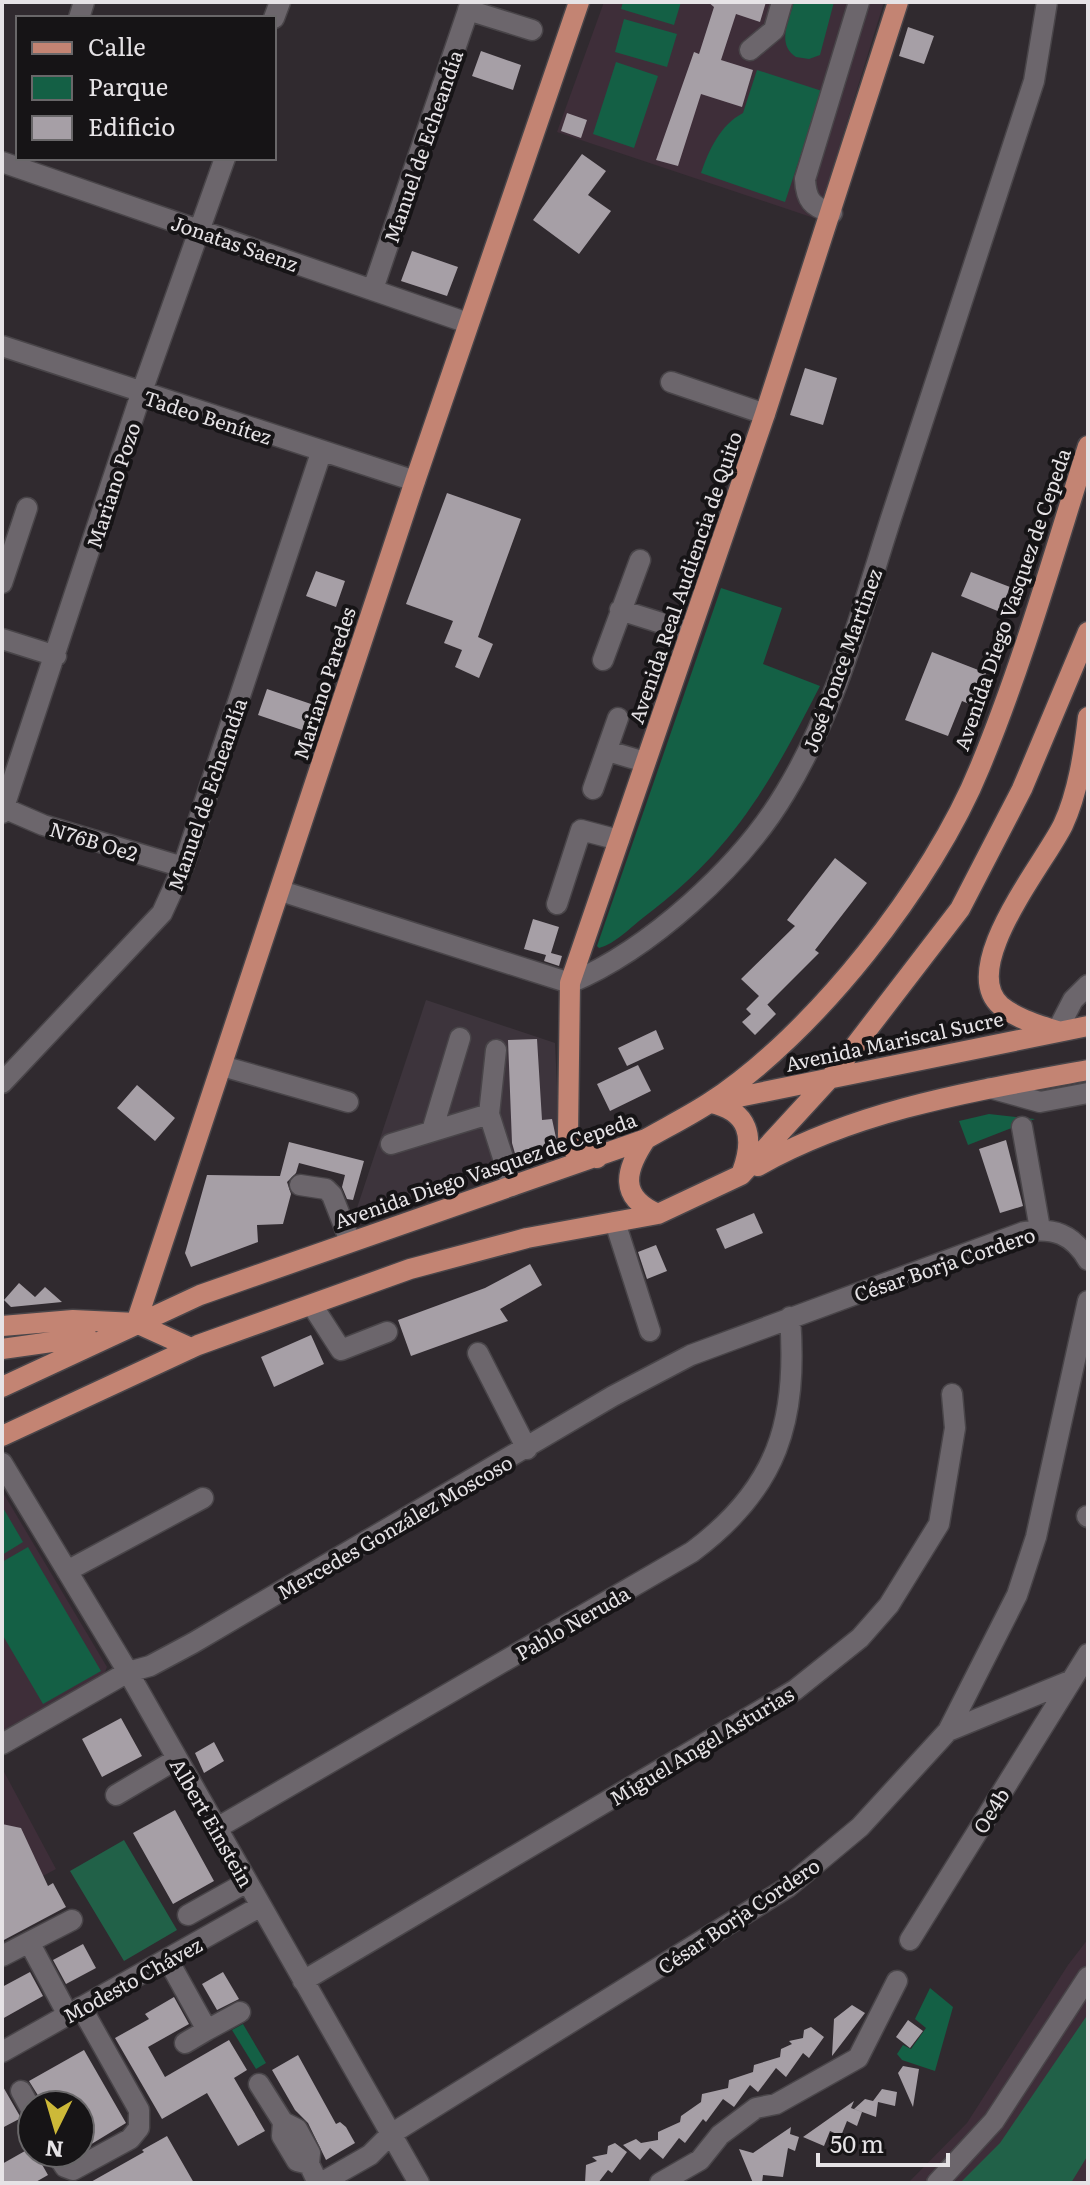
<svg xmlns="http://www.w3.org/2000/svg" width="1090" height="2185" font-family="Literata,serif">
	<rect width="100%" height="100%" fill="#302a2f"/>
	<path fill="#3d343c" d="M426,1000l129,43 5,108 -205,63z"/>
	<path fill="#3e2e39" d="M604,2h280l-67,217 -260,-87z
		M2,1491l105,176 -4,10 -101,56z
		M2,1768l54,101 -54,29z
		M1088,1939v244h-180l59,-60 101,-158z"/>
	<path fill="#146045" d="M623,2h58l-7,23 -53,-16z
		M794,2h40l-14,53 -11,4 -13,-2c-20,-13 -7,-36 -2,-55z
		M624,19l53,15 -10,33 -52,-15z
		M616,62l42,14 -24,72 -41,-14z
		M757,70l65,21 -37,111 -84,-29c8,-23 19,-48 42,-60z
		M721,588l61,20 -19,56 57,22c-50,97 -86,164 -176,231 -13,10 -29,27 -45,31l-2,-2z
		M989,1114l46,5 -67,26 -9,-24z
		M2,1506l21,36 -21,13z
		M28,1547l73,124 -58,33 -41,-70v-72z
		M930,1988l23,19 -18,64 -33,-11 -5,-6 6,-9 8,4 15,-21 -11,-9z
		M243,2024l23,39 -10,6 -24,-39z"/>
	<path fill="#216148" d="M124,1840l53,90 -53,31 -54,-90z
		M1088,2014v141l-17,28h-111l40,-40z"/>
	<path fill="#a69fa6" d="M708,2h58l-6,20 -24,-8 -15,46 32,10 -11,37 -41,-13 -23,72 -22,-6 38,-108 5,2 15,-47z
		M908,27l26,9 -10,28 -25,-8z
		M481,51l40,14 -8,25 -41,-14z
		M567,113l20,7 -6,18 -20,-7z
		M582,154l24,17 -18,24 23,16 -32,43 -46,-34z
		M412,251l46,16 -11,29 -46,-15z
		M805,368l32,10 -14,47 -33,-10z
		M447,493l74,26 -43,118 15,7 -14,34 -24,-11 7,-17 -18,-7 9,-22 -47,-17z
		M316,571l29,10 -9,26 -30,-11z
		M971,572l39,15 -10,25 -39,-16z
		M932,652l54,21 -12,33 -12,-5 -14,35 -43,-16z
		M267,689l44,15 -9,26 -44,-15z
		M835,858l32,25 -52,67 4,3 -52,52 -2,-3 11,12 -21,21 -13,-13 9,-8 -5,-5 13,-13 -18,-17 54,-53 -8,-6z
		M533,919l26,8 -8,26 11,3 -3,10 -15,-5 2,-6 -22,-6z
		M656,1030l8,19 -37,17 -9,-18z
		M537,1039l5,81 10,-1 6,28 -42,10 -4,-14 -4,-103z
		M638,1065l13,26 -41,20 -13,-27z
		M137,1085l38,33 -20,23 -38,-33z
		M1006,1140l17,66 -23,7 -21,-64z
		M289,1142l75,19 -11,39 -6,-1 -5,-12 3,-12 -46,-12 -3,10 -9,9 4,12 -8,30 -26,1 1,17 -67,25 -6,-14 22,-78 73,1z
		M754,1213l9,20 -38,16 -9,-20z
		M656,1245l11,26 -20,8 -9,-27z
		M530,1264l12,21 -42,24 8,12 -97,35 -13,-36 87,-32z
		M19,1283l16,14 10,-10 17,15 -51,5 -7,-7z
		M311,1335l13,29 -50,23 -13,-30z
		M121,1718l21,38 -40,21 -20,-38z
		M214,1742l10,19 -20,12 -9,-20z
		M175,1810l39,71 -41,23 -40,-71z
		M2,1824l19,4 27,58 5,-3 13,24 -64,34z
		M83,1944l13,24 -30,16 -13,-24z
		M30,1972l13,24 -41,23v-32z
		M223,1972l16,27 -22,11 -15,-26z
		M174,1997l15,27 -41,23 17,30 64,-37 18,30 -13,8 31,53 -27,15 -31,-53 -45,26 -47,-81 34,-19 -4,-5z
		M852,2005l13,8 -33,43 2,-37z
		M908,2020l15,11 -13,17 -14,-11z
		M811,2027l13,10 -15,21 -6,-5 -17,24 -10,-9 -18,24 -8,-7 -16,22 -11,-8 -17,23 -3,-3 -18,24 -6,-5 -16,21 -13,-11 -10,12 -17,-15 13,-6 5,4 17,-3v-8l22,-10 1,-6 20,-14 1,-8 26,-6 1,-8 24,-8 1,-7 26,-8 1,-8 11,-5 -3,-3 14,-3 1,-8z
		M84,2050l42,73 -46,28v-46h-36l-15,-24z
		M298,2055l38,69 4,-2 6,5 9,16 -29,17 -18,-37 -13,-13 -23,-40z
		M903,2066l16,3 -6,38 -15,-34z
		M2,2085l19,33 -19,10z
		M882,2089l15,3 -2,14 -17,-4 -2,15 -22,-8 11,-10 8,2z
		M854,2101l-3,7 11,4 -5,14 -10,-5 -6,15 -11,-5 -6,15 -21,-9z
		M791,2127l-1,7 9,3 -4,14 -7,-3 -5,29 -20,-2 -1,8h-9l-14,-34 14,4z
		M167,2136l27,47h-105l55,-31 -2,-2z
		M615,2143l12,9 -15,21 -4,-3 -10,13h-13l1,-18 11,-4 -5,-4 15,-3 1,-8z
		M32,2147l16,28 -14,8h-32v-19z"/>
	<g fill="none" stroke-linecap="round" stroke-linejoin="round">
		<defs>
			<path id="minor" d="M468,10l64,20
				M79,18l5,-16
				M274,18l6,-16
				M750,50l24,-20 8,-28
				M2,162l466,161
				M832,213c-20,-6 -26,-13 -27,-34l54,-177
				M373,289l98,-287
				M2,346l413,135
				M671,382l94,32
				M2,583l25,-75
				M620,610l70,22
				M2,639l54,17
				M603,660l37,-100
				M608,751l37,11
				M593,789l25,-71
				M6,809l37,16 140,42
				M2,813l139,-419 84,-236
				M281,891l289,92c79,-33 171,-116 215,-190 52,-85 77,-186 108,-281 47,-143 94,-287 141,-431l13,-79
				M557,904l24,-74 38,10
				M1057,1031l16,-31 15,-15
				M496,1050l-7,64 23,72
				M222,1066l126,36
				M2,1083l160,-170 21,-46 138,-414
				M990,1088l50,14 48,-9
				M1022,1127l18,102
				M432,1131l28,-93
				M391,1144l98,-30
				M300,1185l26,4 6,6 18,46
				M615,1222l35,109
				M312,1305l29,45 46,-18
				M478,1353l49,96
				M2,1463l126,209 291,511
				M1087,1516l1,1
				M67,1571l136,-73
				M948,1731l122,-50
				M2,1744l126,-72 22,-6 43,-23 420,-247 78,-41 333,-123c29,-5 49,2 64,28
				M116,1795l61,-36
				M217,1828l475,-276c86,-64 106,-131 98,-235
				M188,1915l59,-33
				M910,1940l178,-286
				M29,1942l39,73
				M2,1956l70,-36
				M168,1960l39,70 33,-18
				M303,1981l492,-291 65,-52 29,-33 50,-81 16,-96 -3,-34
				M185,2043l22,-13
				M2,2052l259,-146
				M259,2084l24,38 14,7 13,24 -1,11 9,19
				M21,2091l11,20
				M283,2122l-1,14 15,25 12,3
				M56,2153l9,14 8,3 57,-31 9,-11v-18l-58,-103
				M321,2183l49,-28 21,-21 397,-247 72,-60 88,-96 69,-136 19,-58 52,-236
				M660,2183l40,-23 20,-25 36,-27 20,-4 82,-46 39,-77
				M937,2183l57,-62 94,-144"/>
			<path id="major" d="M1057,1031c-18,-6 -40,-12 -56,-25 -44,-38 43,-142 62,-181 15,-32 21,-73 25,-108
				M714,1102l374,-76
				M711,1103c38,8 44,34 31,69
				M646,1139c-21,31 -28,58 12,75
				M597,1158l-23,-8 -6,-15 2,-152 195,-569 133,-412
				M758,1166c101,-57 217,-75 330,-96
				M136,1323l279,-842 164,-479
				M2,1326l71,-6 63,3 55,25
				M2,1349l85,-12
				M2,1387l198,-92 446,-156c21,-12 43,-23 63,-36 105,-68 224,-220 271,-336 43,-104 74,-214 108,-321
				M2,1436l196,-91 212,-76 117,-31 131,-24 83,-39 90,-98 129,-168 62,-120 66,-157"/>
		</defs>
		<use href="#minor" stroke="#494549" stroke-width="23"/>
		<use href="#major" stroke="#494549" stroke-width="23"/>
		<use href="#minor" stroke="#6c666c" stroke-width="20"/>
		<use href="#major" stroke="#c38473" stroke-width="20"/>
	</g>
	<g text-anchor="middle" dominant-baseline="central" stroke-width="8" stroke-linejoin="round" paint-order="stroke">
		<g font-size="20" fill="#e6e3e6" stroke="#161416">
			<text transform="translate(422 146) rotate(-71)">Manuel de Echeandía</text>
			<text transform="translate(235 242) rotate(19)">Jonatas Saenz</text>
			<text transform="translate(208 416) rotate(18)">Tadeo Benítez</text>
			<text transform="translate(112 485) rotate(-72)">Mariano Pozo</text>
			<text transform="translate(684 577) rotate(-71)">Avenida Real Audiencia de Quito</text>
			<text transform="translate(1011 599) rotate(-71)">Avenida Diego Vasquez de Cepeda</text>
			<text transform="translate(841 660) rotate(-70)">José Ponce Martinez</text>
			<text transform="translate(323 683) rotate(-72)">Mariano Paredes</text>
			<text transform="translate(206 794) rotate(-71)">Manuel de Echeandía</text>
			<text transform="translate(94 840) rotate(17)">N76B Oe2</text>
			<text transform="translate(894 1040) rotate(-12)">Avenida Mariscal Sucre</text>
			<text transform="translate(485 1169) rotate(-19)">Avenida Diego Vasquez de Cepeda</text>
			<text transform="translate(944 1263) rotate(-19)">César Borja Cordero</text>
			<text transform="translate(394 1526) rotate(-30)">Mercedes González Moscoso</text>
			<text transform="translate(572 1622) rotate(-30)">Pablo Neruda</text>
			<text transform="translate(701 1745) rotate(-31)">Miguel Angel Asturias</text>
			<text transform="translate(990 1810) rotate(-58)">Oe4b</text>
			<text transform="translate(213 1822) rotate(60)">Albert Einstein</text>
			<text transform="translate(738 1915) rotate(-34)">César Borja Cordero</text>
			<text transform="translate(132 1979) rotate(-29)">Modesto Chávez</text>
		</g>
	</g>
	<rect width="1090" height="2185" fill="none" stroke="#e6e3e6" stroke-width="8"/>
	<rect x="16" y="16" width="260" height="144" fill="#161416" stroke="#696769" stroke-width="2"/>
	<rect x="32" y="42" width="40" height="12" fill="#c38473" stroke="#696769" stroke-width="2"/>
	<text x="88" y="56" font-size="24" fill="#e6e3e6">Calle</text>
	<rect x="32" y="76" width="40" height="24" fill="#146045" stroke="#696769" stroke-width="2"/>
	<text x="88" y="96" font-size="24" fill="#e6e3e6">Parque</text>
	<rect x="32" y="116" width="40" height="24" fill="#a69fa6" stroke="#696769" stroke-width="2"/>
	<text x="88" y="136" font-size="24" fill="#e6e3e6">Edificio</text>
	<g transform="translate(56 2129) rotate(185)"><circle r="38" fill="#161416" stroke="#696769" stroke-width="2"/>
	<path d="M0-6L14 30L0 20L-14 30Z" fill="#cdb938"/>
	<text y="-12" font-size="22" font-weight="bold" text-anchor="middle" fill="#e6e3e6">N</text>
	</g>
	<path d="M818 2153v12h130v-12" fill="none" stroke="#e6e3e6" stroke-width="4"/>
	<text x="830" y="2153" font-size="24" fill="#e6e3e6" stroke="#161416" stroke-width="6" paint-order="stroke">50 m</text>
</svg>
